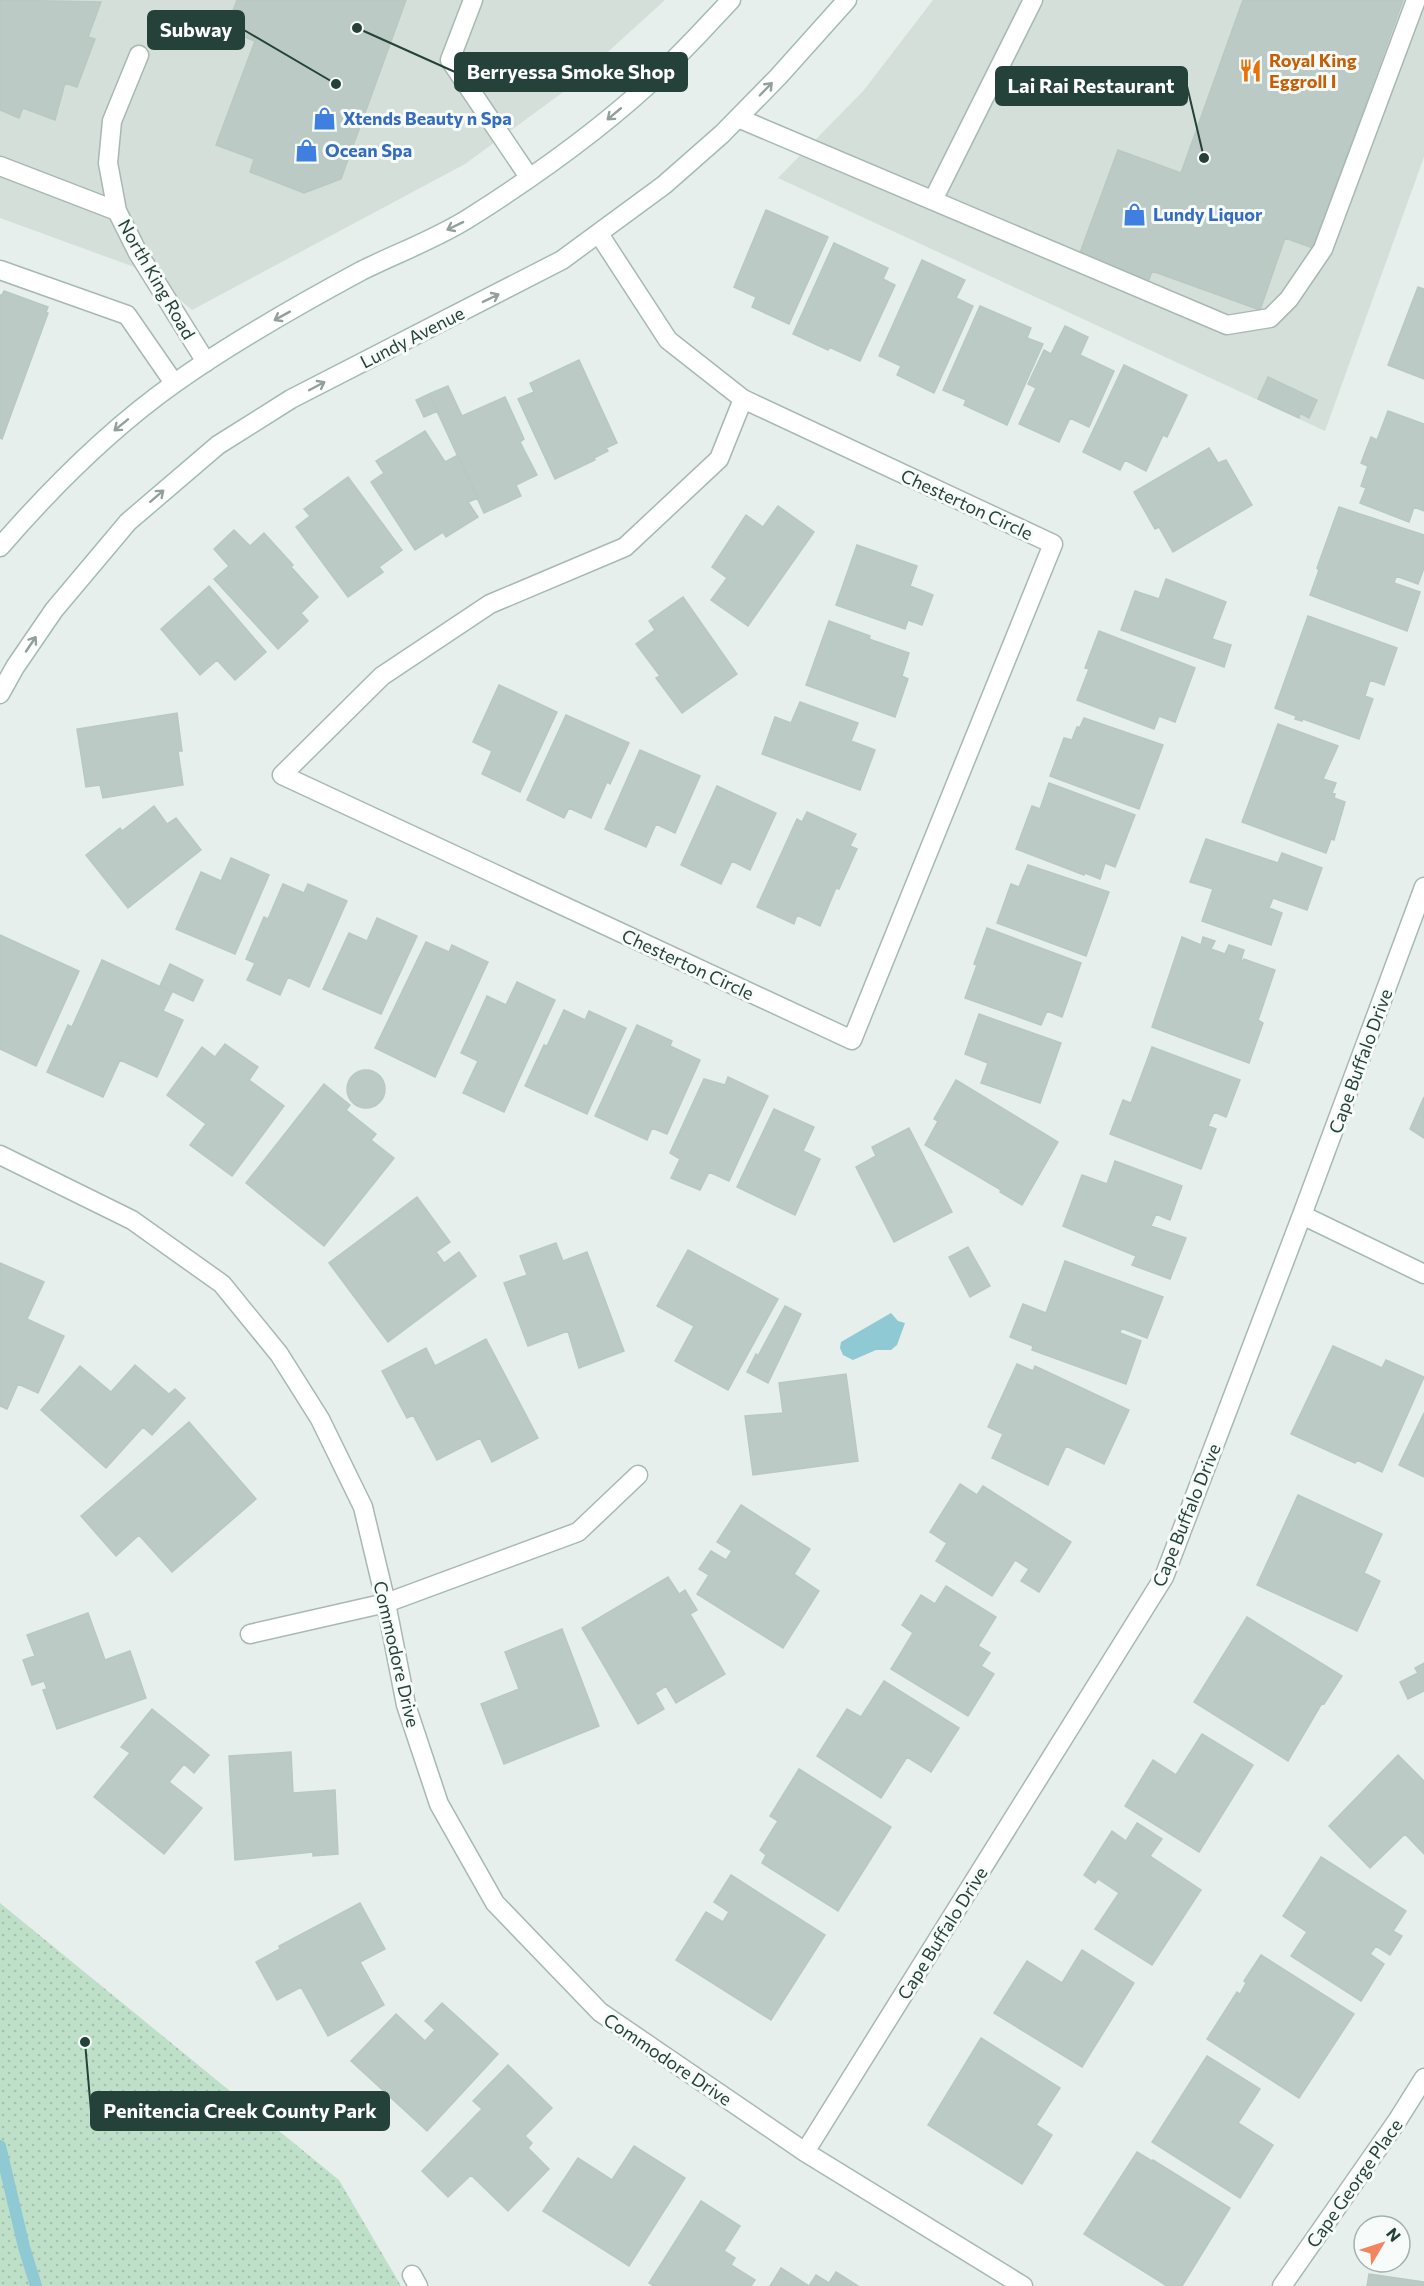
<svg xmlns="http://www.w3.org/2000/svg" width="1424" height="2286" font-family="Commissioner,sans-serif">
	<defs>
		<pattern id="park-dots" width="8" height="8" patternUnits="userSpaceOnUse" patternTransform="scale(1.5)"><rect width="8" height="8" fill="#bfe0c8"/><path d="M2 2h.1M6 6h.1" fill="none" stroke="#a4c1ad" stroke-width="1.8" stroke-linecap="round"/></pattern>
	</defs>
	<rect width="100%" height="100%" fill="#e6efeb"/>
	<path fill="#d4dfda" d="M0,0h665l-99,90 -101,74 -273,146 -44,-38 -148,-54z
		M933,0h491v157l-99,274 -547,-253 86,-88z"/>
	<path fill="url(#park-dots)" d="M0,1903l339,277 62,106h-401z"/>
	<path fill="#8ec9d4" d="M891,1313l7,8 7,2 -8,22 -6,5h-15l-23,10 -10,-5 -3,-7 1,-6z"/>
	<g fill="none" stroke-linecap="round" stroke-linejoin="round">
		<path stroke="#8ec9d4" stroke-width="12" d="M0,2146l24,101 12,39"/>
	</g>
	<path fill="#bbcac4" stroke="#b8c9c2" stroke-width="1.5" d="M0,0l101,2 -13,35 7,2 -18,48 -12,-4 -10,37 -32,-12 -4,10 -19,-8z
		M237,0h169l-65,179 -37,14 -54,-21 4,-13 -38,-14 39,-104 -29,-11z
		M1243,0h160l-90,248 -28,-10 -25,72 -108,-39 -6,17 -69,-27 41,-111 63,23z
		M766,210l62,27 -39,87 -37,-17 4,-10 -22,-10z
		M834,243l54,25 -5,11 12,6 -35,76 -31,-14 -1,3 -35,-16z
		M922,260l43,20 -9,18 17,8 -39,87 -37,-18 4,-9 -22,-10z
		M1418,287l6,2v90l-36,-14z
		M4,291l44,16 -2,5 2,1 -46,126 -2,-1v-143h2z
		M980,306l51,22 -4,10 16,6 -36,81 -43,-20 2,-5 -23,-10z
		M1065,326l23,11 -8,18 34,16 -25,56 -19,-9 -11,24 -40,-18 17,-36 -8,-4 16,-34 7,4z
		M579,360l38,83 -11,5 2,3 -14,7 1,2 -40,19 -37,-80 16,-7 -4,-9z
		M1124,365l63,30 -20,42 -4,-2 -17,36 -21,-11 -5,10 -37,-18z
		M1268,377l49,23 -8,18 -9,-5 -1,5 -41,-19z
		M448,386l14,30 43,-19 19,42 -4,3 17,33 -21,10 5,11 -37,17 -55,-119z
		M429,394l9,17 -14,6 -8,-17z
		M1388,411l36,13v87l-10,-4 -5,15 -49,-19 6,-15 -5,-2 7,-20 -7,-3 10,-26 6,3z
		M425,431l20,31 13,-7 20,43 -10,4 10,15 -32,20 -3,-5 -28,18 -44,-68 13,-9 -8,-12z
		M1209,448l9,15 8,-3 26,45 -79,47 -14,-25 -4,2 -21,-37z
		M348,477l54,73 -23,17 4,5 -35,25 -52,-70 14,-11 -6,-7z
		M778,506l36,26 -66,94 -37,-26 16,-22 -15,-11 34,-52 17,12z
		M1339,507l85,28v33l-6,16 -22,-8 -2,7 26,9 -13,39 -97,-36 9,-25 -2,-2z
		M234,530l16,16 14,-13 29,32 -2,2 27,30 -17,16 7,8 -30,28 -64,-70 15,-13 -15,-17z
		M857,545l60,21 -7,20 23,9 -11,30 -14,-5 -3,9 -69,-24z
		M1166,579l60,23 -14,37 19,6 -7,22 -103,-37 14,-39 24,8z
		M209,586l57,66 -31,28 -18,-20 -17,15 -39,-46z
		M683,597l54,77 -55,39 -26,-35 4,-2 -24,-32 19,-14 -6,-9z
		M1308,616l89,32 -13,37 -14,-5 -5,16 8,3 -14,40 -56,-20 -1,2 -7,-2 1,-3 -21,-8z
		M829,621l41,15 -1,3 40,14 -7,23 6,3 -13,38 -89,-32z
		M1099,631l96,37 -20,54 -16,-6 -5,13 -77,-29 12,-31 -4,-1z
		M499,685l58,27 -37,80 -38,-18 10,-23 -19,-9z
		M800,702l58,21 -7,18 24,9 -15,40 -98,-36 13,-37 16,6z
		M177,713l5,38h-4l5,34 -80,13 -3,-13 -14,2 -9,-58z
		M566,715l63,28 -19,41 -3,-2 -16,36 -22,-10 -5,10 -37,-18z
		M1084,718l79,27 -24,64 -89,-33 14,-38 8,2 5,-13h3z
		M1278,724l60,22 -15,33 13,4 -4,10 3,1 -1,4 11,4 -11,38 -3,-1 -5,14 -84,-31z
		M640,750l60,26 -25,57 -19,-9 -10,23 -41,-18z
		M1049,783l86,32 -20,52 -10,-4 -5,16 -15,-6 -1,2 -68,-26 16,-43 8,3z
		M717,786l59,27 -26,57 -18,-9 -11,23 -40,-19z
		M154,806l13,18 9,-6 25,32 -73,58 -42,-53 34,-27 2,3z
		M807,812l49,22 -6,12 7,3 -18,40 -3,-1 -16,38 -23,-11 -3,9 -37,-17 40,-88 5,3z
		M1206,839l72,24 4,-10 40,15 -15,42 -34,-12 -4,10 13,5 -11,32 -69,-24 11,-32 -23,-7z
		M231,858l38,17 -34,79 -59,-25 25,-57 20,9z
		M1028,865l81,27 -23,64 -89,-33 14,-39 8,3z
		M283,884l21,9 4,-9 39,17 -38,86 -21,-10 -8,18 -33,-15 8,-17 -9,-4 18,-42 4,2z
		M377,918l40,18 -36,78 -58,-25 26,-56 18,8z
		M987,928l94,35 -19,54 -15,-6 -6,14 -76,-27 12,-33 -3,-1z
		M0,935l79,36 -43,95 -36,-17z
		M1182,937l19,8 2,-8 12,4 -4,8 14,5 4,-9 15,5 -3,10 3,1v-2l31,11 -17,50 5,3 -14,40 -97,-36z
		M426,942l23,10 3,-7 36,17 -53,115 -60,-29z
		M102,960l70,32 -9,19 20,9 -26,57 -37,-17 -17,37 -56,-25 21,-47 4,2z
		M170,964l33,16 -10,21 -33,-15z
		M517,982l38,18 -51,112 -41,-19 15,-32 -17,-8 26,-57 19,9z
		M564,1010l21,10 4,-9 37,17 -39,86 -62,-28 19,-41 3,1z
		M979,1014l82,29 -21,60 -59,-20 7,-20 -23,-9z
		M637,1025l35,16 -2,5 30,14 -33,74 -15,-6 -5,12 -52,-24z
		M225,1044l33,23 -9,13 35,26 -52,70 -42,-31 16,-21 -39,-29 35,-48 13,10z
		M1152,1047l88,33 -14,37 -12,-5 -6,14 8,3 -15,40 -91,-35 13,-34 8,3z
		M347 1089a19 19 0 1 1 38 0a19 19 0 1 1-38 0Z
		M728,1077l40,19 -39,85 -20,-9 -9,18 -29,-12 9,-19 -10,-6 34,-74 21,6z
		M956,1080l102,62 -36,63 -22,-13 1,-2 -76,-45 13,-24 -4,-2z
		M324,1084l26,21 -4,5 30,24 -5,6 23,18 -70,88 -78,-63z
		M1424,1097v41l-14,-9z
		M774,1109l40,18 -11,24 17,8 -25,56 -58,-28z
		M909,1128l43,84 -58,30 -38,-75 20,-11 -4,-9z
		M1115,1161l67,25 -12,34 -14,-6 -5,12 35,12 -16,41 -38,-14 4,-9 -73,-30 19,-51 25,9z
		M417,1197l33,45 -14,10 8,11 15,-11 17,24 -88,66 -59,-79z
		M556,1243l7,18 24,-9 37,99 -45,17 -11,-37 -40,15 -24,-63 23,-8 -7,-19z
		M968,1247l22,39 -20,11 -21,-40z
		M688,1250l90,49 -50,91 -53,-29 19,-35 -37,-20z
		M1065,1261l98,36 -16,41 -26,-10 -1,5 21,8 -15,43 -94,-34 1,-4 -23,-9 13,-33 23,9z
		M0,1263l44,19 -17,37 37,17 -26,57 -20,-9 -11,25 -7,-3z
		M785,1306l16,8 -33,69 -21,-11 9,-18 2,2z
		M486,1339l52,99 -46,24 -12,-24 -43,22 -24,-45 -6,3 -25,-47 44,-23 9,18z
		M1333,1346l49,22 4,-8 38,17 -42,95 -25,-12 -2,3 -64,-29z
		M1017,1364l16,7 2,-5 94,44 -25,54 -38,-18 -18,39 -56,-27 11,-24 -15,-7z
		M135,1365l34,29 6,-5 10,9 -33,37 -9,-8 -37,41 -65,-58 39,-44 31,26z
		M846,1374l12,87 -105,14 -8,-59 38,-3 -4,-30z
		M1424,1413v64l-25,-12z
		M189,1422l67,77 -84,73 -33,-37 -23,21 -35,-40z
		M960,1484l17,11 6,-9 88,56 -32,50 -18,-11 8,-12 -14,-9 -23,36 -56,-35 11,-18 -17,-11z
		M1298,1495l84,39 -18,39 16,8 -23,50 -100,-46z
		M741,1505l69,44 -16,25 25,17 -36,57 -86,-54 12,-19 -10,-6 12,-18 15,9 6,-9 -15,-9z
		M668,1577l11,17 6,-4 12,20 -7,4 35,60 -49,29 -10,-17 -11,7 9,16 -26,15 -56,-96z
		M946,1586l50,31 -18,29 12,7 -9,13 13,8 -26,42 -77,-47 22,-36 -11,-8 19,-30 14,9z
		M88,1613l17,47 25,-9 16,47 -89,31 -14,-39 4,-1 -3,-8 -12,4 -9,-25 12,-4 -8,-21z
		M1247,1617l95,59 -18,28 -2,-1 -34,58 -94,-59z
		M562,1629l37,97 -95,38 -23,-60 38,-15 -14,-37z
		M1424,1663v28l-16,8 -8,-17 18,-9 -3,-5z
		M884,1681l75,47 -28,44 -24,-15 -26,41 -64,-42 30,-47 14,8z
		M152,1709l57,46 -15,18 -10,-9 -15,18 33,26 -38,46 -70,-57 36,-44 -9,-6z
		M1202,1734l51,31 -54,87 -74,-46 28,-46 23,15z
		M291,1752l2,41 42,-3 3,64 -25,2v-4l-78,8 -6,-104z
		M1398,1755l26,26v73l-19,-20 -35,34 -41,-42z
		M799,1769l92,58 -53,84 -76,-48 4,-8 -6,-5 18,-29 -8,-5z
		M1137,1823l25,16 -12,17 51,34 -49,75 -57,-36 24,-36 -21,-14 -3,4 -11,-8 28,-44 14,10z
		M1321,1857l85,54 -13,20 9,5 -12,19 -14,-9 -6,8 14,10 -23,37 -70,-45 16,-24 -24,-16z
		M731,1875l94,60 -54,85 -95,-60 30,-48 17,10 6,-10 -15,-10z
		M360,1903l25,46 -25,13 24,43 -56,31 -27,-49 -24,13 -21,-38 24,-13 -1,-3z
		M1082,1950l52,33 -52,84 -88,-54 33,-52 35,22z
		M1261,1955l93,59 -55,84 -92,-59 30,-47 3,2 6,-11 -2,-2z
		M442,2003l56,51 -71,77 -76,-70 45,-47 29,27 10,-11 -10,-9z
		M981,2038l79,50 -24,37 16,10 -30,49 -94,-59z
		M1207,2056l53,33 -22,34 35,22 -33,53 -88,-56z
		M508,2065l44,43 -27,28 7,7 -4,5 21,21 -41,42 -37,-36 -23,22 -26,-26 60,-62 -9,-8z
		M634,2146l51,32 -56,88 -86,-55 35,-53 34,22z
		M1137,2152l15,9 1,-1 77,48 -48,78h-15l-83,-52z
		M701,2201l39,25 -16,25 11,7 -4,7 24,15 -4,6h-97l-5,-3z
		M781,2268l28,18h-39z
		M836,2272l22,14h-49l7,-11 13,8z
		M1369,2274l55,8v4h-57z"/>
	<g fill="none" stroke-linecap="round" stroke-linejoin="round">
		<defs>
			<path id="service" d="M473,0l-23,60 79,117
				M139,55l-27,66 -4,42 9,48 21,42 68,109
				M738,118l489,207 43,-7 19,-19 34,-50 93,-249
				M0,166l117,45
				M933,200l100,-200
				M0,270l127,45 47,68
				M412,2275l6,11"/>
			<path id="minor" d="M599,234l69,106 75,59 310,145 -201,496 -570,-265 100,-99 108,-72 135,-57 94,-88 24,-60
				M0,1155l132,65 90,64 57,70 41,65 43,88 23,96 20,102 33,99 56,99 105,109 205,140 218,134
				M1302,1215l122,59
				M250,1634l136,-31 192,-71 60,-57
				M805,2152l359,-575 138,-362 122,-328
				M1282,2286l115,-165 27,-43"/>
			<path id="secondary" d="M0,547c52,-60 110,-118 175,-164 59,-42 123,-78 186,-112 36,-18 75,-32 108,-53 68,-43 137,-92 195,-148 23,-23 45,-46 67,-70
				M0,694l15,-27 39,-57 74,-88 90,-77 73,-46 271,-139 102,-75 58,-51 56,-57 69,-77"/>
		</defs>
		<use href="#service" stroke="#a8b8b2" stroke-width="21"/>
		<use href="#minor" stroke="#a8b8b2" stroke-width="21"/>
		<use href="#secondary" stroke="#a4bbb3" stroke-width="21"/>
		<use href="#service" stroke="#fff" stroke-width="18"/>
		<use href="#minor" stroke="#fff" stroke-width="18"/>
		<use href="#secondary" stroke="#fff" stroke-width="18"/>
	</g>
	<defs><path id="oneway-shaft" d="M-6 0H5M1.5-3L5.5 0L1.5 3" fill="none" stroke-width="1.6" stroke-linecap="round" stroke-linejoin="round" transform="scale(1.5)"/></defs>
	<g stroke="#92a09c">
		<use href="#oneway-shaft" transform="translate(766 89) rotate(-46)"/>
		<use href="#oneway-shaft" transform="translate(614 114) rotate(140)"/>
		<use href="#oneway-shaft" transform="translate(455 226) rotate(154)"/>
		<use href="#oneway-shaft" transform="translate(491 298) rotate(-26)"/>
		<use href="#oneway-shaft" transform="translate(282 316) rotate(151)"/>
		<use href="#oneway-shaft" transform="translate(317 386) rotate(-28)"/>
		<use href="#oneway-shaft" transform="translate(121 425) rotate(141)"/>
		<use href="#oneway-shaft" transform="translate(157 496) rotate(-41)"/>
		<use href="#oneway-shaft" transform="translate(31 644) rotate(-56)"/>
	</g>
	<defs>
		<symbol id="restaurant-bare" viewBox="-9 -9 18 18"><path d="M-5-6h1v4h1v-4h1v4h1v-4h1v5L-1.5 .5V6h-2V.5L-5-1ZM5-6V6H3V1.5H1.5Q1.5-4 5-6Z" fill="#e8710a" stroke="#f7fbf9" stroke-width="2.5" paint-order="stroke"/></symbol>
		<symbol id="shop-bare" viewBox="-9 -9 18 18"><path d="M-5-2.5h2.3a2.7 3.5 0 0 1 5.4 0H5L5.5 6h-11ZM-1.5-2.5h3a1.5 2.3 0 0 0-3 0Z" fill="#3f7fe0" stroke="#f7fbf9" stroke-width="2.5" paint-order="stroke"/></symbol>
	</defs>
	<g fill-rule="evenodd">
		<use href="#restaurant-bare" x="1234" y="54" width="33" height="33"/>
		<use href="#shop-bare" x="308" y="102" width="33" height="33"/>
		<use href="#shop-bare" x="290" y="134" width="33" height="33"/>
		<use href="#shop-bare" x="1118" y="198" width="33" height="33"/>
	</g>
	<g text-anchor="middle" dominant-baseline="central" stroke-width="6" stroke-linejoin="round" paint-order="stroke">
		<g font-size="18" font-weight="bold" fill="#c56008" stroke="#f7fbf9" text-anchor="start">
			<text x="1269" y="60">Royal King<tspan x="1269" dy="21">Eggroll I</tspan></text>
		</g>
		<g font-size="18" font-weight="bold" fill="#366cbe" stroke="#f7fbf9" text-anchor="start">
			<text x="343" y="118">Xtends Beauty n Spa</text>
			<text x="325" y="150">Ocean Spa</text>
			<text x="1153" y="214">Lundy Liquor</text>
		</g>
		<g font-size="18" fill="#24423a" stroke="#f7fbf9">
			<text transform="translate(157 279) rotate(60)">North King Road</text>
			<text transform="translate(412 337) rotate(-27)">Lundy Avenue</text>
			<text transform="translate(967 504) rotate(25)">Chesterton Circle</text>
			<text transform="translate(688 964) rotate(25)">Chesterton Circle</text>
			<text transform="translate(1360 1061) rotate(-70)">Cape Buffalo Drive</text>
			<text transform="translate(1186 1515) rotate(-68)">Cape Buffalo Drive</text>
			<text transform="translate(397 1654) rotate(77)">Commodore Drive</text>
			<text transform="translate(942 1933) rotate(-58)">Cape Buffalo Drive</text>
			<text transform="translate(668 2059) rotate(34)">Commodore Drive</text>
			<text transform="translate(1354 2183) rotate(-55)">Cape George Place</text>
		</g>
	</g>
	<path fill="none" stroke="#24423a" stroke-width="2" d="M336 84L244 30M357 28L455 72M1204 158L1187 86M85 2042L91 2111"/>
	<g fill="#24423a" stroke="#f7fbf9" stroke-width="2">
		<circle cx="336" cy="84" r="6"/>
		<circle cx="357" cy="28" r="6"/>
		<circle cx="1204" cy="158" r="6"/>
		<circle cx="85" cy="2042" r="6"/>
	</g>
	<g fill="#24423a" stroke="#24423a" stroke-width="2">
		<rect x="148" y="11" width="96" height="38" rx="6"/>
		<rect x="455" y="53" width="232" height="38" rx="6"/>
		<rect x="996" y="67" width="191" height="38" rx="6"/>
		<rect x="91" y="2092" width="298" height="38" rx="6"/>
	</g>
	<g font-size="20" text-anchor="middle" font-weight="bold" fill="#fff">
		<text x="196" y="37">Subway</text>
		<text x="571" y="79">Berryessa Smoke Shop</text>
		<text x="1091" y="93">Lai Rai Restaurant</text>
		<text x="240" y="2118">Penitencia Creek County Park</text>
	</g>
	<g transform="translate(1382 2244) rotate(51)"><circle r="28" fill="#f7fbf9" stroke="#a3b1ad" stroke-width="1.5"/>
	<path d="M0-4.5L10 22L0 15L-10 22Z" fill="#f4845f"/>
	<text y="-9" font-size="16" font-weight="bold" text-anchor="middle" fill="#24423a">N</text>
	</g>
</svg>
